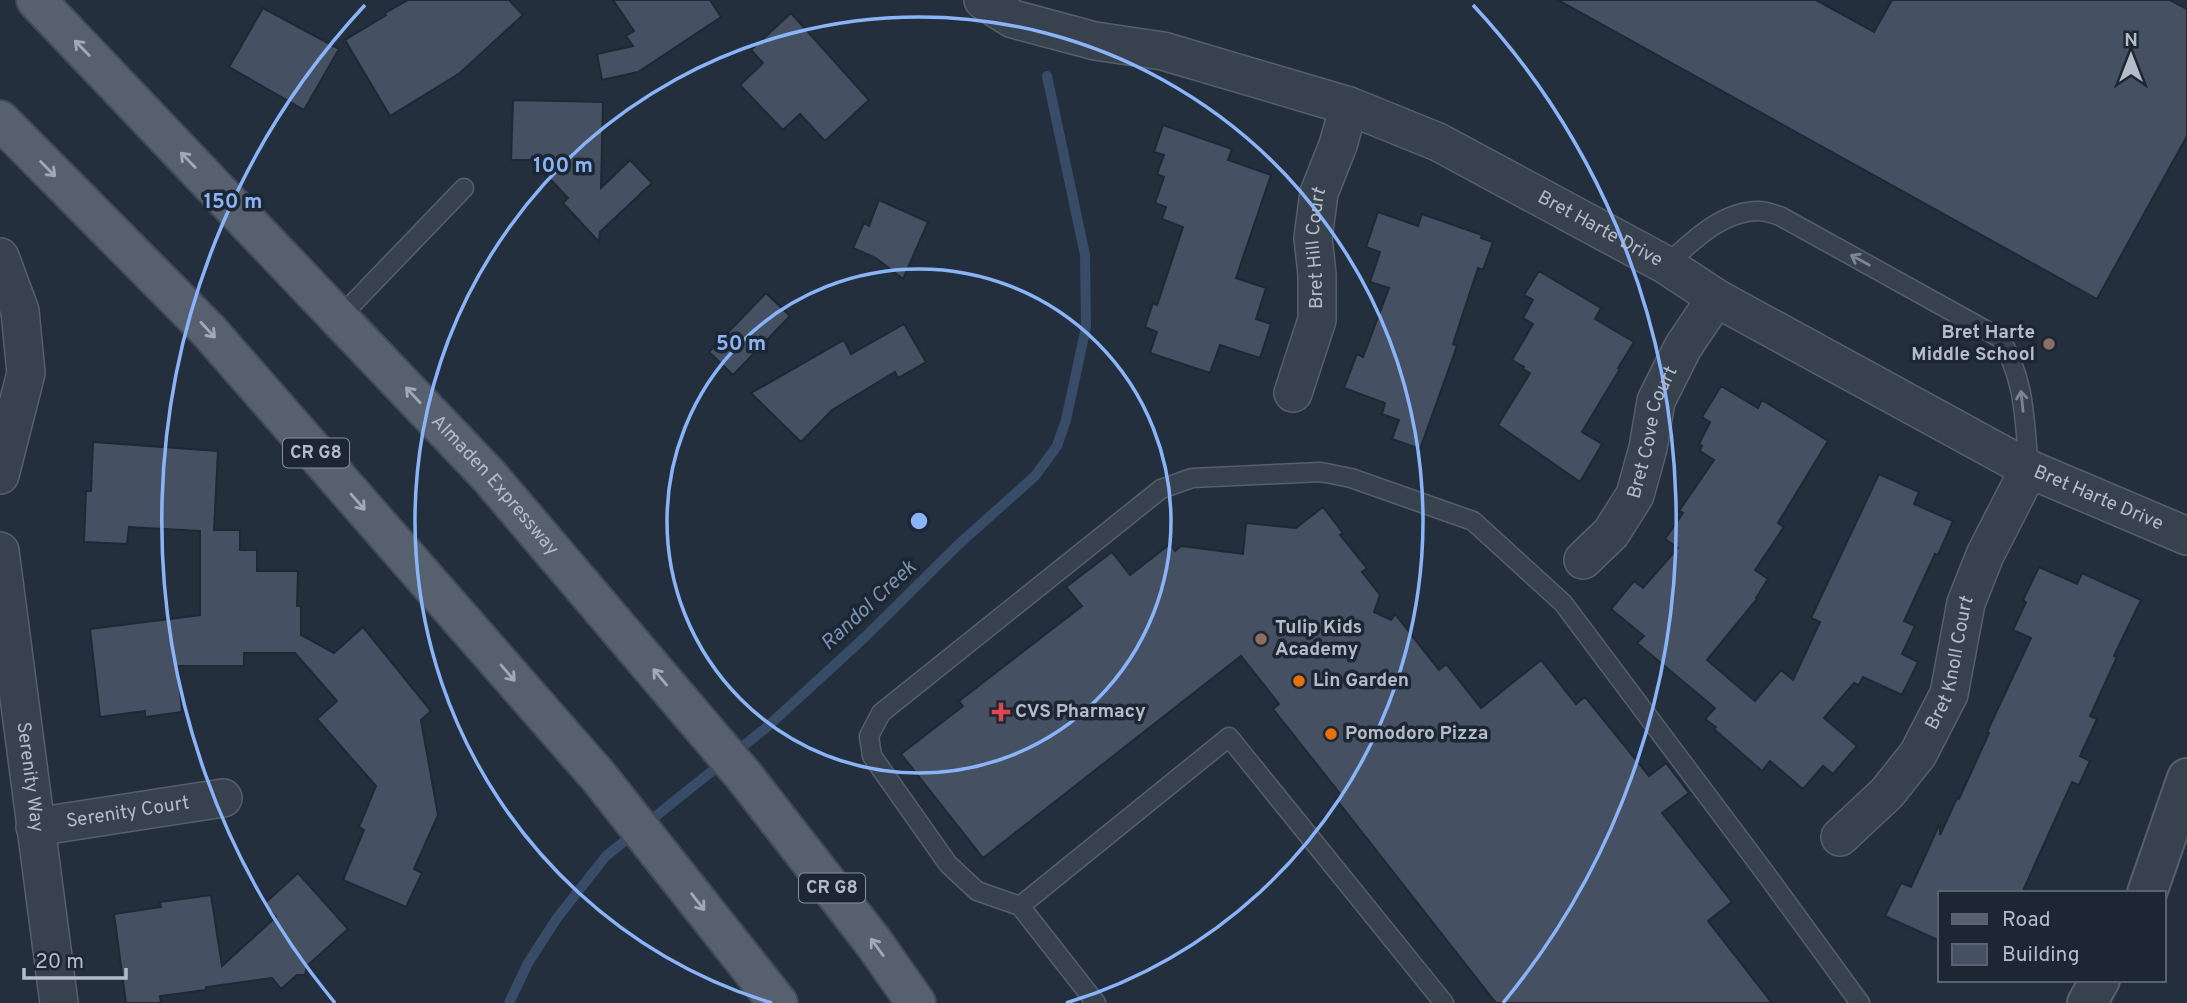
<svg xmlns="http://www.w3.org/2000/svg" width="2187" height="1003" font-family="Overpass,sans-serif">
	<rect width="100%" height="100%" fill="#242f3e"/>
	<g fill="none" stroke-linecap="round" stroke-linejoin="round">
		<path stroke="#394c67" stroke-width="10" d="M509,1003l19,-40 29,-45 49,-62 161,-129 98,-90 94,-93 76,-68 22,-30 9,-26 20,-93 -1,-72 -38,-179"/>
	</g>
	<path fill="#455162" stroke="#1f2835" stroke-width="2" d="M408,0h101l14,15 -63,58 -70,43 -45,-76 41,-25 -1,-2z
		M613,0h97l11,17 -83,55 -36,8 -5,-26 36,-8 -7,-10 8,-5z
		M1558,0h258l58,32 18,-32h278l17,9v127l-90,163z
		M263,8l76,41 -35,61 -75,-43z
		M791,13l78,87 -44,41 -25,-27 -17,16 -43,-45 23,-22 -12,-13z
		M513,100l90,2 -2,86 29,-28 22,23 -52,49 -1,10 -36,-39 5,-5 -36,-38h-21z
		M1163,125l69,24 -4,11 43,15 -35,103 30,10 -10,31 15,5 -11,34 -40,-13 -10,28 -60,-20 7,-21 -12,-5 8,-24 4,2 26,-78 -21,-8 4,-12 -11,-4 9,-26 -7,-3 7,-19 -10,-3z
		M879,200l49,22 -25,57 -27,-21 -23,-10 11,-25 5,3z
		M1378,212l40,14 4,-12 60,21 -1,3 12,4 -10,28 -5,-2 -25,76 4,2 -37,103 -28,-10 7,-19 -17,-6 3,-11 -41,-15 13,-34 6,3 26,-69 -19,-6 10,-30 -14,-5z
		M1539,271l62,37 -6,11 39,23 -16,26 2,1 -38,63 20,12 -22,38 -82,-57 32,-52 -7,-4 1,-2 -12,-7 21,-36 -10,-6 10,-18 -9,-5z
		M766,293l24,23 -57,59 -24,-23z
		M904,324l22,38 -28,16 -3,-6 -63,38 -31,32 -50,-49 93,-53 7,14z
		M1721,386l37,22 4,-8 66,41 -50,82 6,4 -29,43 13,9 -12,19 1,1 -50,61 48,41 26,-31 12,10 27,-58 -9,-4 68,-144 40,18 -5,12 39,17 -15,34 -3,-1 -31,67 11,5 -13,28 16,8 -16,33 -39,-18 -4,8 -5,-2 -30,35 33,28 -24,28 -10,-8 -20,23 -33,-28 -8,10 -48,-42 2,-2 -11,-8 10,-11 -78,-65 7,-7 -33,-27 23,-28 9,7 35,-40 -13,-9 18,-26 -4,-2 35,-51 -14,-9 2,-5 -3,-2 11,-22 -8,-5z
		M93,442l125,9 -4,79h26v20h17v21h41l-1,35h4v29l33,18 29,-26 68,84 -10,9 17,95 -24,54 8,4 -16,34 -63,-27 21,-50 -5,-3 17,-41 -59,-67 20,-18 -42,-48h-51v13h-66l4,46 -37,5v-6l-45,6 -10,-88 110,-14v-84l-71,-4 -2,17 -43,-2 2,-51h5z
		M1323,507l20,26 -3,2 27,33 -5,4 18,23 -6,17 17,8 4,-6 44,56 7,-6 35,44 60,-48 35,44 9,-7 64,79 17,-13 23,30 -27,20 70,89 -24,19 64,82h-276l-160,-204 5,-4 -68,-86 6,-5 -38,-48 -258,202 -82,-104 62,-48 -4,-5 123,-95 -16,-19 46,-35 18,23 40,-31 5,7 6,-5 62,8 3,-31 50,5z
		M2039,567l38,17 5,-11 59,27 -27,56 3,1 -27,59 7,3 -17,37 10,5 -11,24 -7,-3 -50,111h-82v48l-55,-25 16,-33 10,4 29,-64v12l17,-37 2,1 30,-66 -2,-1 44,-94 -18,-8 13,-28 -3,-2z
		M298,873l50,56 -41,37 -2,9h-8l-16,14 -9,-11 -66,9v3l-46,6 1,7h-35l-12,-89 47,-7 -1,-5 51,-7 11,71 54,-49 -12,-13z"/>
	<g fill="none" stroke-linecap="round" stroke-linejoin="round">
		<defs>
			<path id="service" d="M1666,265c26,-23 55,-54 93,-54 7,0 14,3 21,5l220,122c26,44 24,81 29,131
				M339,318l125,-130
				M1020,906l-43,-15 -29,-27 -76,-108 -3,-20 12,-23 280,-224 31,-11 129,-6 30,6 122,43 90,82 203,271 94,129
				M1096,1003l-76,-97 209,-169 215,266"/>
			<g id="minor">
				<path id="s1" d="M983,0l30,19 82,22 68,10 186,55 89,36 228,123 50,33 313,171 158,67"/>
				<path d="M0,257l20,54 6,62 -26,102"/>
				<path id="s2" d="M1293,393l24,-73v-46l-4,-36 6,-45 19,-48 11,-39"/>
				<path id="s3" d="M0,551l59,452"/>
				<path id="s4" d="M1583,560l28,-27 24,-38 13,-47 8,-47 27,-54 33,-49"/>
				<path id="s5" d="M35,827l188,-29"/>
				<path id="s6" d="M1840,837l47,-44 31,-39 31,-60 17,-91 19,-48 44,-86"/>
			</g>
			<path id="tertiary" d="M2147,893l40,-115
				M2087,1003l13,-23"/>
			<g id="primary">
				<path id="s7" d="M36,0l453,476 255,300 130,167 42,60"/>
				<path d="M0,120l208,210 390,446 180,227"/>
			</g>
		</defs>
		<use href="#service" stroke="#565f6c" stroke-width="21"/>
		<use href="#minor" stroke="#565f6c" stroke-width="40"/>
		<use href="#tertiary" stroke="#565f6c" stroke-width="42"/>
		<use href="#primary" stroke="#414a57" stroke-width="42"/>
		<use href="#service" stroke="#38414e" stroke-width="18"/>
		<use href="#minor" stroke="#38414e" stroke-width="37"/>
		<use href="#tertiary" stroke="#38414e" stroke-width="38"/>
		<use href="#primary" stroke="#56606e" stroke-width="38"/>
	</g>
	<defs><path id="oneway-shaft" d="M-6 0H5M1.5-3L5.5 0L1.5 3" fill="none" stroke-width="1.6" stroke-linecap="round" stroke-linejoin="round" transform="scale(1.75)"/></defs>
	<g stroke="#a1aab7">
		<use href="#oneway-shaft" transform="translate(82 48) rotate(-134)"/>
		<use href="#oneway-shaft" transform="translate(188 160) rotate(-134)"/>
		<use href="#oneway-shaft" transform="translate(48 169) rotate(45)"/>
		<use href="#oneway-shaft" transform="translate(208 330) rotate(47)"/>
		<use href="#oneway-shaft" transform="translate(413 395) rotate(-133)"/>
		<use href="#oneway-shaft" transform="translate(358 502) rotate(49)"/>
		<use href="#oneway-shaft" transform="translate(508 673) rotate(49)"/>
		<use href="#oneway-shaft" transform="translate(660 677) rotate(-130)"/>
		<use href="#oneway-shaft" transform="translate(698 902) rotate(52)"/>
		<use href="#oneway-shaft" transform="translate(877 947) rotate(-126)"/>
	</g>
	<g stroke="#7c8592">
		<use href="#oneway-shaft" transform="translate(1860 260) rotate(-151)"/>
		<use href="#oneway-shaft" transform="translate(2022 401) rotate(-96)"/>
	</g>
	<g fill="none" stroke="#8ab4f8" stroke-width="3.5">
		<circle cx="919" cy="521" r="252"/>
		<path d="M772 1003A504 504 0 1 1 1066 1003"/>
		<path d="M335 1003A757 757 0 0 1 365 5M1473 5A757 757 0 0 1 1503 1003"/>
	</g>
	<g fill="#8d6e63" stroke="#1d2633" stroke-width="2.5">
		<circle cx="2049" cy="344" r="7"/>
		<circle cx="1261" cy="639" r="7"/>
	</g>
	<g fill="#e8710a" stroke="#1d2633" stroke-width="2.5">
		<circle cx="1299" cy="681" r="7"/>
		<circle cx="1331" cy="734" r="7"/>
	</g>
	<path fill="#e0444e" stroke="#1d2633" stroke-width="2.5" d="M997.5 701.5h7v7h7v7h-7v7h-7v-7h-7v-7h7z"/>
	<g text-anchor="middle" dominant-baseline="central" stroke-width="7" stroke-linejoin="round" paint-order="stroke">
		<g fill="#1d2633" stroke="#878f9c" stroke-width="2">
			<rect x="283" y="438.5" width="66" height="29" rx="5"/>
			<rect x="799" y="873.5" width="66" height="29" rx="5"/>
		</g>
		<g font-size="18" font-weight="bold" fill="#b4bcc9">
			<text x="316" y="453">CR G8</text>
			<text x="832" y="888">CR G8</text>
		</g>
		<g font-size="19" fill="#b4bcc9" stroke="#1d2633">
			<text stroke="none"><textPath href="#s1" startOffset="663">Bret Harte Drive</textPath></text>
			<text stroke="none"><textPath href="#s2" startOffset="149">Bret Hill Court</textPath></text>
			<text stroke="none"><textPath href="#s4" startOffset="149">Bret Cove Court</textPath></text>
			<text stroke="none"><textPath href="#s7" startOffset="668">Almaden Expressway</textPath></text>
			<text stroke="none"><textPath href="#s1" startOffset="1230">Bret Harte Drive</textPath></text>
			<text stroke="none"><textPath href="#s6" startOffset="212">Bret Knoll Court</textPath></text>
			<text stroke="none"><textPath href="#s3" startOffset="228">Serenity Way</textPath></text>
			<text stroke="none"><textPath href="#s5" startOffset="94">Serenity Court</textPath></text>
		</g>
		<g font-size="19" font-weight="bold" fill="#b4bcc9" stroke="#1d2633" text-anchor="start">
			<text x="2035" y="333" text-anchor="end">Bret Harte<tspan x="2035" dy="22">Middle School</tspan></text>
			<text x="1275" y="628">Tulip Kids<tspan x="1275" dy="22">Academy</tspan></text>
			<text x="1313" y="681">Lin Garden</text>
			<text x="1015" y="712">CVS Pharmacy</text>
			<text x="1345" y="734">Pomodoro Pizza</text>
		</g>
		<g font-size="21" font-style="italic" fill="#7c92b1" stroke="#1d2633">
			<text transform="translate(869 606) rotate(-43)">Randol Creek</text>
		</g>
	</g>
	<circle cx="919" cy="521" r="10" fill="#8ab4f8" stroke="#1d2633" stroke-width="3.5"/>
	<g font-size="21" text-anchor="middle" font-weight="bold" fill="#8ab4f8" stroke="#1d2633" stroke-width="7" stroke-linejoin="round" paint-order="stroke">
		<text x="563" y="172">100 m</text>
		<text x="233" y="208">150 m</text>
		<text x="741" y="350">50 m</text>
	</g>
	<rect x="1938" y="891" width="228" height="91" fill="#1d2633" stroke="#59626f" stroke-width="2"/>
	<rect x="1952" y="914" width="35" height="10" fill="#56606e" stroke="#59626f" stroke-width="2"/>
	<text x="2002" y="926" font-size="21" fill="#b4bcc9">Road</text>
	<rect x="1952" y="944" width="35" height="21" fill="#455162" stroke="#59626f" stroke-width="2"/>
	<text x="2002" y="961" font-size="21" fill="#b4bcc9">Building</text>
	<g transform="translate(2131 56)" stroke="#1d2633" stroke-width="5" paint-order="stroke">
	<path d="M0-5L12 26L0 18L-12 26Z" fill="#b4bcc9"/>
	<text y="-10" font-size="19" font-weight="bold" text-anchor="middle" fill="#b4bcc9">N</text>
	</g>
	<path d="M24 968v10h102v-10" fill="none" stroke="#b4bcc9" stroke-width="3.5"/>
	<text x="35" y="968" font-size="21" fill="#b4bcc9" stroke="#1d2633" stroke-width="5" paint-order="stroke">20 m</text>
</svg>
